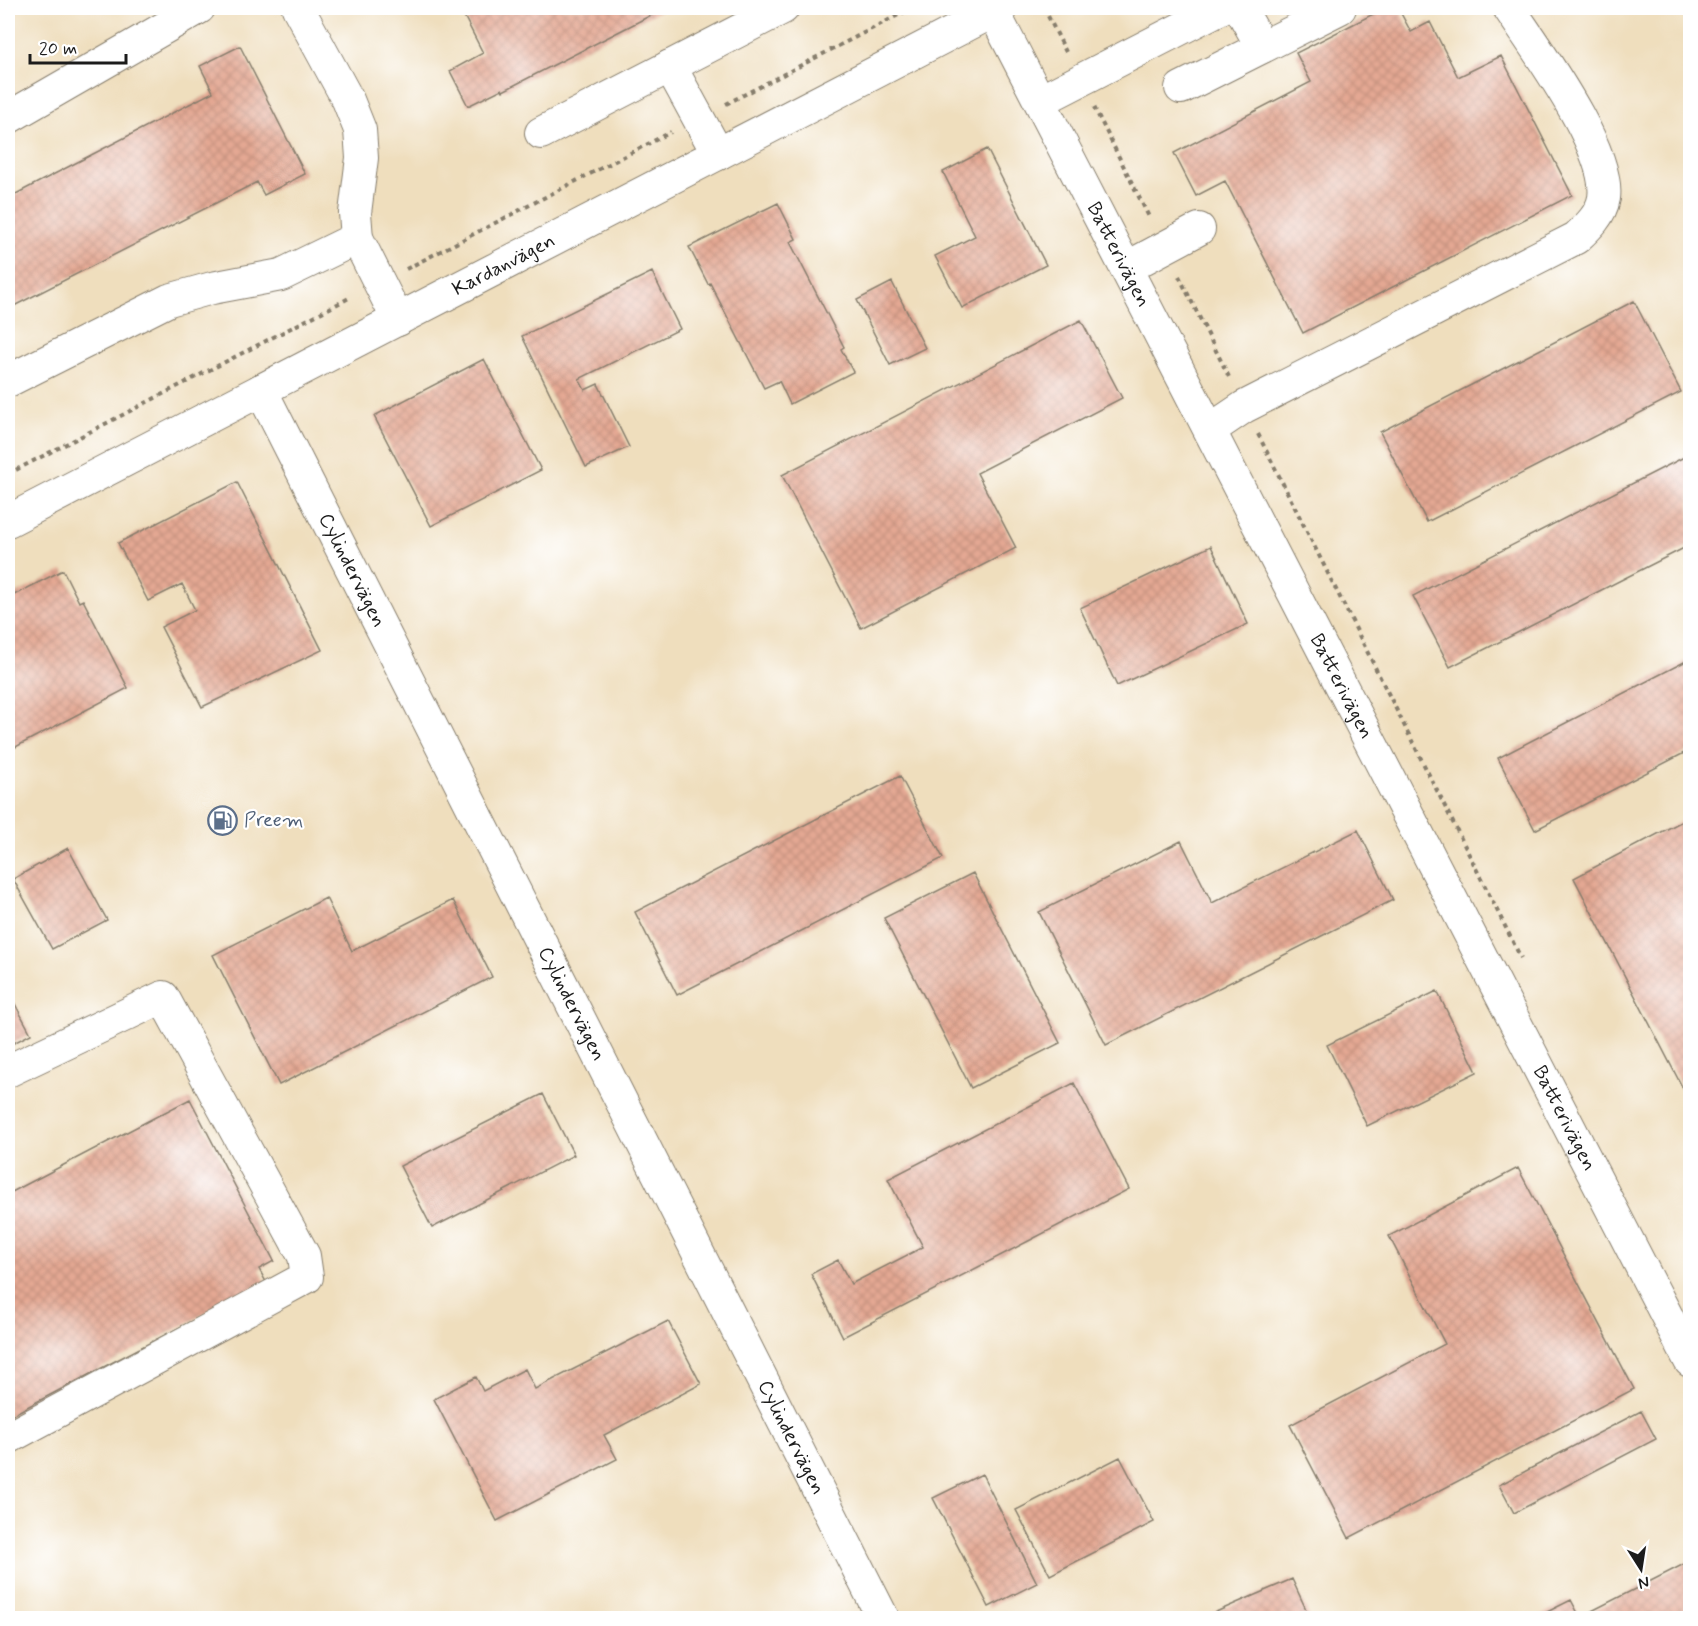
<svg xmlns="http://www.w3.org/2000/svg" width="1698" height="1626" font-family="Mynerve,sans-serif">
	<defs>
		<pattern id="building-cross-hatch" width="8" height="8" patternUnits="userSpaceOnUse" patternTransform="scale(1.5)"><rect width="8" height="8" fill="#e4a893"/><path d="M0 0l8 8M0 8l8-8" fill="none" stroke="#c3907e"/></pattern>
	</defs>
	<rect width="100%" height="100%" fill="#fff"/>
	<filter id="ink" filterUnits="userSpaceOnUse"><feTurbulence type="fractalNoise" baseFrequency=".0167" numOctaves="2"/><feDisplacementMap in="SourceGraphic" scale="12" xChannelSelector="R" yChannelSelector="G"/><feConvolveMatrix kernelMatrix="1 2 1 2 8 2 1 2 1" color-interpolation-filters="sRGB"/></filter>
	<filter id="wash" filterUnits="userSpaceOnUse"><feTurbulence type="fractalNoise" baseFrequency=".008" numOctaves="4" result="noise"/><feDisplacementMap in="SourceGraphic" scale="24" xChannelSelector="R" yChannelSelector="G"/><feGaussianBlur stdDeviation="1.35" result="paint"/><feColorMatrix in="noise" values="0 0 0 0 0 0 0 0 0 0 0 0 0 0 0 0 0 1.4 0 .05"/><feComposite in="paint" operator="in"/></filter>
	<g filter="url(#wash)">
		<rect width="100%" height="100%" fill="#efdebd"/>
		<g id="blocks">
			<path fill="url(#building-cross-hatch)" d="M460,8h205l-162,83 -1,-2 -34,17 -18,-35 33,-18z
				M1385,8h13l13,24 19,-10 28,55 43,-21 71,139 -269,138 -78,-152 -29,15 -22,-43 137,-71 -15,-29z
				M240,46l65,128 -41,21 -7,-13 -249,127v-111l205,-106 -13,-26z
				M987,149l59,116 -84,43 -27,-52 40,-20 -32,-64z
				M778,203l18,36 -6,3 54,105 -3,2 12,23 -63,32 -11,-23 -15,7 -54,-105 -2,1 -19,-37z
				M652,272l28,57 -101,50 6,11 13,-6 31,63 -43,20 -64,-131z
				M892,282l33,66 -35,17 -33,-65z
				M1634,301l47,91 -254,130 -47,-90z
				M1081,320l41,78 -145,75 39,75 -155,80 -79,-153z
				M484,359l57,111 -110,56 -57,-110z
				M1690,454v91l-240,122 -37,-71z
				M237,482l85,168 -120,57 -41,-80 34,-17 -13,-26 -34,17 -30,-58z
				M1211,546l37,78 -131,62 -37,-78z
				M63,570l16,32 4,-2 45,88 -120,63v-153z
				M1690,659v91l-155,80 -37,-72z
				M900,776l43,82 -266,137 -42,-83z
				M1690,817v285l-116,-224z
				M1358,830l35,70 -287,145 -67,-133 142,-71 31,62z
				M68,848l39,72 -55,29 -39,-70z
				M973,873l87,170 -89,45 -87,-170z
				M326,898l26,53 101,-51 39,77 -213,108 -66,-130z
				M1437,991l40,81 -110,54 -40,-81z
				M15,1004l16,30 -23,12v-38z
				M1074,1083l55,106 -286,148 -32,-63 27,-14 13,24 72,-37 -35,-68z
				M543,1094l31,61 -142,73 -32,-62z
				M190,1099l84,162 -15,8 7,13 -258,135v-223z
				M1518,1168l116,221 -285,149 -59,-113 155,-81 -56,-108z
				M668,1321l33,63 -97,51 13,24 -120,62 -63,-122 42,-22 7,14 42,-22 10,20z
				M1641,1411l15,28 -142,74 -15,-28z
				M1120,1457l34,65 -104,53 -34,-65z
				M982,1474l55,109 -48,24 -56,-109z
				M1690,1561v54l-6,3h-149l36,-18 9,17z
				M1292,1579l18,39h-108z"/>
		</g>
	</g>
	<g filter="url(#ink)">
		<use href="#blocks" fill-opacity="0" stroke="#867d6c" stroke-width="1.5"/>
		<g fill="none" stroke-linecap="round" stroke-linejoin="round">
			<defs>
				<g id="minor">
					<path d="M298,8l50,92 12,30 2,28 -7,55 2,25 41,82"/>
					<path d="M1240,8l22,39"/>
					<path id="s1" d="M993,11l697,1350"/>
					<path d="M670,66l48,88"/>
					<path d="M1181,88l159,-80"/>
					<path d="M1040,101l181,-93"/>
					<path d="M8,118l191,-110"/>
					<path d="M541,133l242,-125"/>
					<path d="M1126,268l73,-39"/>
					<path d="M8,381l161,-81 43,-12 69,-13 76,-37"/>
					<path id="s2" d="M261,390l622,1228"/>
					<path d="M1210,430l34,-23 332,-169c12,-11 25,-23 28,-40 7,-48 -68,-149 -95,-190"/>
					<path id="s3" d="M8,521l992,-513"/>
					<path d="M8,1071l155,-74 141,259 3,21 -299,161"/>
				</g>
			</defs>
			<use href="#minor" stroke="#867d6c" stroke-width="34"/>
			<path stroke="#867d6c" stroke-width="4" stroke-dasharray="4.5 4.5" stroke-linecap="butt" d="M1044,8l22,44
				M726,104l186,-96
				M1094,107l56,112
				M406,269l265,-137
				M1179,276l51,103
				M1258,434l263,524
				M8,474l343,-177"/>
			<use href="#minor" stroke="#fff" stroke-width="32"/>
		</g>
	</g>
	<defs>
		<symbol id="fuel-ring" viewBox="-11 -11 22 22"><circle r="9.5" fill="#fff" stroke="#5c6f8a" stroke-width="1.5"/><path d="M-5.5-6h7V0h2V4h1.3V-2.5L3-4.5l.8-.8L6-3V5H2.5V1h-1V6h-7ZM-4.2-4.7v3.2H.2V-4.7Z" fill="#5c6f8a"/></symbol>
	</defs>
	<g fill-rule="evenodd">
		<use href="#fuel-ring" x="206" y="804" width="33" height="33"/>
	</g>
	<g text-anchor="middle" dominant-baseline="central" stroke-width="4.5" stroke-linejoin="round" paint-order="stroke">
		<g font-size="20" fill="#1c1c1c" stroke="#fff">
			<text stroke="none"><textPath href="#s1" startOffset="274">Batterivägen</textPath></text>
			<text stroke="none"><textPath href="#s3" startOffset="558">Kardanvägen</textPath></text>
			<text stroke="none"><textPath href="#s2" startOffset="202">Cylindervägen</textPath></text>
			<text stroke="none"><textPath href="#s1" startOffset="760">Batterivägen</textPath></text>
			<text stroke="none"><textPath href="#s2" startOffset="688">Cylindervägen</textPath></text>
			<text stroke="none"><textPath href="#s1" startOffset="1246">Batterivägen</textPath></text>
			<text stroke="none"><textPath href="#s2" startOffset="1174">Cylindervägen</textPath></text>
		</g>
		<g font-size="20" fill="#4e5e75" stroke="#fff" text-anchor="start">
			<text x="244" y="820">Preem</text>
		</g>
	</g>
	<rect width="1698" height="1626" fill="none" stroke="#fff" stroke-width="30"/>
	<g transform="translate(1641 1569) rotate(168)" stroke="#ffffff" stroke-width="4.5" paint-order="stroke">
	<path d="M0-4.5L10 22L0 15L-10 22Z" fill="#1c1c1c"/>
	<text y="-9" font-size="16" font-weight="bold" text-anchor="middle" fill="#1c1c1c">N</text>
	</g>
	<path d="M30 54v9h96v-9" fill="none" stroke="#1c1c1c" stroke-width="3"/>
	<text x="39" y="54" font-size="18" fill="#1c1c1c" stroke="#ffffff" stroke-width="4.5" paint-order="stroke">20 m</text>
</svg>
